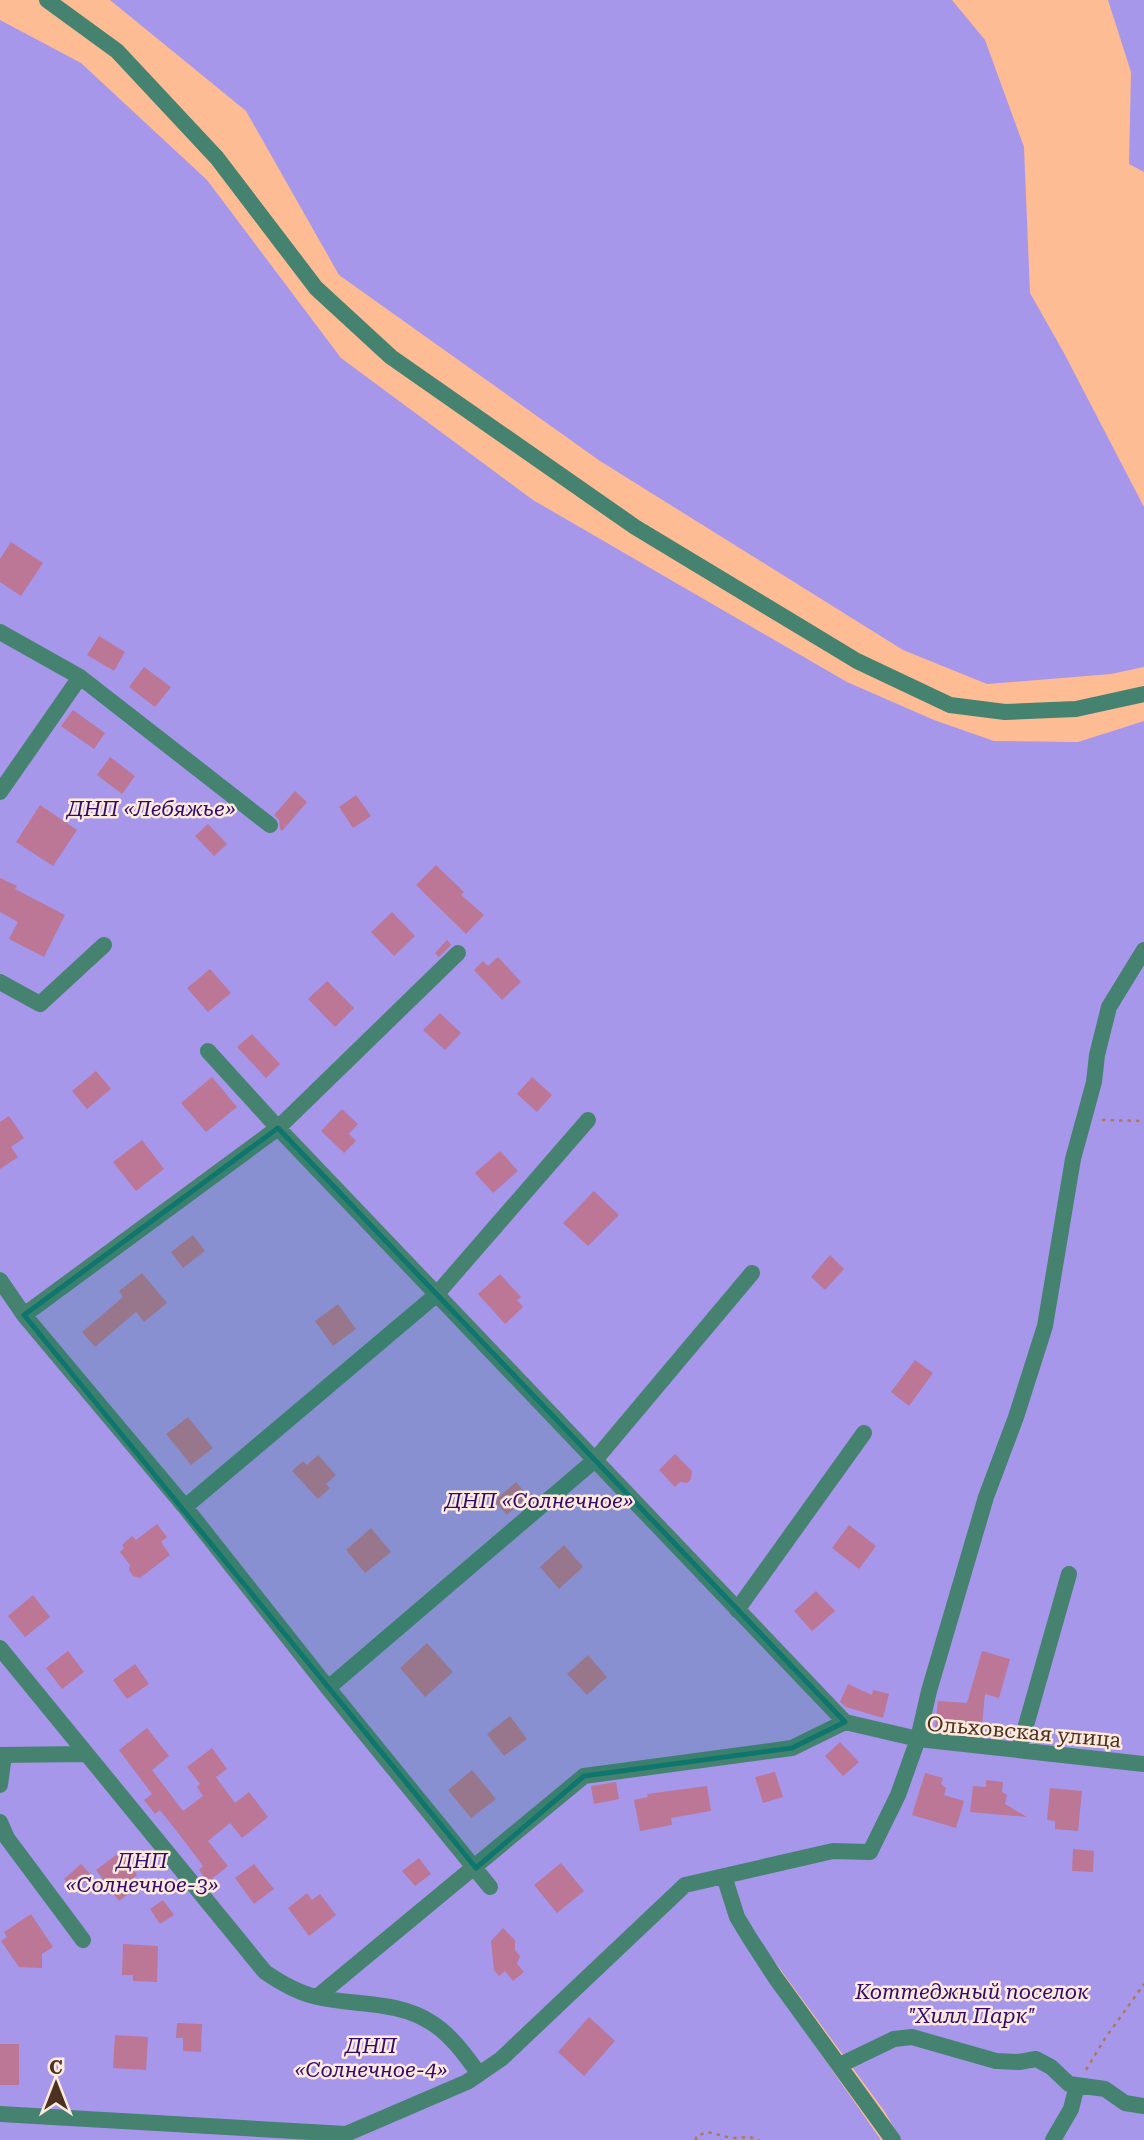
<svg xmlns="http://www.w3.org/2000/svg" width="1144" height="2140" font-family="'Roboto Serif',serif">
	<rect width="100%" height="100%" fill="#febc94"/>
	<path fill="#a797eb" d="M110,0h842l33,40 39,107 6,146 34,60 80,154v160l-33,7 -124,10 -84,-34 -303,-189 -261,-186 -93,-164z
		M1108,0h36v172l-15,-8 2,-92z
		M0,20l81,43 126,117 134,178 192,142 314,182 87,38 60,21 84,1 66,-21v1419h-243l-16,-28 -130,-177 -34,-59 74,141 86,123h-881z"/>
	<path fill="#bb7795" d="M11,542l32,21 -22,33 -21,-14v-23z
		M99,636l26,16 -11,19 -27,-16z
		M144,667l27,20 -16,20 -26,-20z
		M73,710l32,23 -11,16 -33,-23z
		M110,757l25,19 -13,18 -25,-19z
		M295,791l12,11 -25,29 -2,-2 -1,-9 -5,-5z
		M356,795l15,21 -18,12 -14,-21z
		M40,805l37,25 -24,36 -37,-24z
		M208,824l19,20 -13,12 -19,-20z
		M436,865l28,27 -3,3 23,20 -18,19 -50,-49z
		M0,878l17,8 -2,3 50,26 -21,42 -35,-18 9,-17 -18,-10z
		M392,912l23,24 -21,20 -23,-24z
		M447,940l4,5 -12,12 -4,-4z
		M498,957l23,25 -19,18 -28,-30 9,-9 5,5z
		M210,969l21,24 -23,19 -21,-24z
		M327,981l27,27 -19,19 -27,-28z
		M440,1013l21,20 -16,17 -22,-20z
		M252,1034l28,30 -14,14 -29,-31z
		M96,1071l15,18 -24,20 -15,-18z
		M212,1077l25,30 -31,25 -25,-29z
		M532,1077l20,18 -15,17 -20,-18z
		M342,1109l16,15 -9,10 7,7 -12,12 -23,-22z
		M9,1116l15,22 -13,9 7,10 -18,12v-47z
		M142,1140l22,29 -28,22 -23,-29z
		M500,1151l18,20 -25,22 -18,-20z
		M594,1191l25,24 -31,31 -25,-23z
		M193,1235l12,16 -22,17 -12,-16z
		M830,1255l14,14 -19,21 -14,-13z
		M142,1273l25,30 -23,19 -8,-10 -41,35 -13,-15 41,-35 -4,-6z
		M500,1274l21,23 -4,3 6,7 -18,17 -27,-30z
		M338,1304l18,25 -23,17 -18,-25z
		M915,1360l18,13 -24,33 -18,-14z
		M188,1417l25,31 -22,17 -25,-31z
		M675,1454l17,17 -1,8 -4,4 -7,-1 -5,5 -16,-17z
		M318,1455l18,20 -10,9 4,4 -12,11 -26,-28 11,-10 4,4z
		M516,1482l12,14 -21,19 -13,-14z
		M157,1524l10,13 -6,5 9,13 -30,23 -7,-2 -4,-6 1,-5 -10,-13 4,-4 -2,-3 10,-9 4,4z
		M849,1525l27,21 -17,23 -27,-21z
		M371,1528l20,24 -26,21 -19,-23z
		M564,1545l19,22 -24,22 -19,-22z
		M816,1591l19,20 -23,20 -18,-20z
		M33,1595l17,22 -25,20 -17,-21z
		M427,1643l26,29 -28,25 -25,-29z
		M68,1651l16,21 -22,17 -16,-21z
		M982,1651l28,8 -11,39 -14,-4 -4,41 -46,-5 3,-29 29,2z
		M588,1655l19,22 -20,18 -20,-21z
		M135,1664l14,20 -22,15 -14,-19z
		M848,1684l24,11 1,-5 16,4 -6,24 -37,-11 -6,-5z
		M510,1716l17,23 -23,17 -17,-22z
		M147,1728l22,28 -17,14 31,41 20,-15 -6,-9 3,-3 -13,-17 25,-19 15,21 -11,8 19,26 14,-11 19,25 -26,21 -12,-15 -22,18 20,25 -20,16 -9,-12 4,-4 -24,-32 -19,-24 -5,4 -11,-14 8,-6 -33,-44z
		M840,1742l19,20 -16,14 -18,-20z
		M472,1770l24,29 -25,19 -23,-28z
		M775,1772l8,25 -20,6 -8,-26z
		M925,1773l18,5 -2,6 5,4 -2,7 20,6 -8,27 -44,-13z
		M986,1780l17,2 -1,10 5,3 -2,9 22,13 -57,-5 3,-26 13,1z
		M616,1782l3,17 -25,5 -3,-18z
		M707,1786l4,25 -40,7 1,7 -32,6 -6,-31 14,-3 -1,-3z
		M1050,1788l32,3 -4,40 -23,-2v-8l-8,-1z
		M1073,1849l21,2 -1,21 -21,-1z
		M120,1852l17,23 -12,9 6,8 -12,9 -23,-31z
		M419,1858l12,16 -16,12 -13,-15z
		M561,1863l23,28 -27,22 -23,-28z
		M81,1864l11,12 -18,15 -10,-12z
		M254,1864l20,25 -20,15 -19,-26z
		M307,1893l5,7 8,-6 16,21 -27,21 -21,-28z
		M163,1900l11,15 -14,9 -10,-15z
		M31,1914l22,33 -11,7v14l-23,-1 -18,-26 6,-4 -3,-5z
		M503,1928l12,12v10l5,6 -3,8 7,8 -11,9 -8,-10 -6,5 -5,-6 -3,-29z
		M123,1944l35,2 -1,36 -24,-1v-6h-11z
		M589,2017l26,24 -31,35 -26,-24z
		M177,2023l25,1 -1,28 -18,-1v-13h-7z
		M115,2035l33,2 -2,33 -33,-2z
		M0,2044h19v41h-19z"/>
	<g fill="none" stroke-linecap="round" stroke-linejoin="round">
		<path stroke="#aa7a5e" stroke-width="2.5" stroke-dasharray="3.5 5" stroke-linecap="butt" d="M1102,1120l42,1
			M1086,2070l18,-30 40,-56
			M696,2140v-4l12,-4 23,6 18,-1 10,3"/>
		<path stroke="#468270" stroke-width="16" d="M47,0l70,51 100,107 99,130 75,69 244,170 222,134 93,44 55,7 71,-3 68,-15
			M0,632l80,45 190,148
			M0,792l80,-115
			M0,982l40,22 64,-59
			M208,1051l70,77 567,594 73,17 226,25
			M0,1280l24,35 161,192 143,181 162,199
			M24,1315l254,-187 180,-175
			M185,1507l251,-212 152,-175
			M737,1610l127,-177
			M0,1648l265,324c16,11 33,21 52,25 39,9 80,3 115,26 19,12 34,33 47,51l22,-15 184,-174 148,-34 37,1 28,-57 20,-56 11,-48 57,-194 30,-80 29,-91 28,-167 21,-77 3,-27 12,-48 35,-57
			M328,1688l267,-228 157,-187
			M1019,1750l50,-176
			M0,1755l84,-1
			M0,1785l4,-30
			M0,1822l7,16 76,102
			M724,1876l13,41 12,20 26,40 118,163
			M317,1997l267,-221 208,-28 53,-26
			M840,2065l54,-26 18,-2 84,24 23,1 17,-3 15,8 18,17 36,5 20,14 19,3
			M0,2114l346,20 121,-52 12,-8
			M1053,2140l18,-31 6,-24"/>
	</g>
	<path fill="#0f766e" fill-opacity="0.2" stroke="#0f766e" stroke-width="5" stroke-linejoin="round" d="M278,1128l567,594 -53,26 -208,28 -108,92 -452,-553z"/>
	<g text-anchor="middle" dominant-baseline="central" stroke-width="5" stroke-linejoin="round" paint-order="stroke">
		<g font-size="21" font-style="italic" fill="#320c6d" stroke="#fee9dd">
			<text x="151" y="809">ДНП «Лебяжье»</text>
			<text x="539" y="1501">ДНП «Солнечное»</text>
			<text x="142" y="1861">ДНП<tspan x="142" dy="24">«Солнечное-3»</tspan></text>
			<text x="972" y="1992">Коттеджный поселок<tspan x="972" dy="24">"Хилл Парк"</tspan></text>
			<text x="371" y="2046">ДНП<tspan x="371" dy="24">«Солнечное-4»</tspan></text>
		</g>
		<g font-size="21" fill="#4c3121" stroke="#fee9dd">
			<text transform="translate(1024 1732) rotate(5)">Ольховская улица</text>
		</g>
	</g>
	<g transform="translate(56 2084)" stroke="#fee9dd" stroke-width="5" paint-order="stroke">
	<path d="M0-5L12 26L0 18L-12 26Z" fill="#4c3121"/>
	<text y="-10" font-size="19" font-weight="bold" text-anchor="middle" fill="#4c3121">С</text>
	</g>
</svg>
